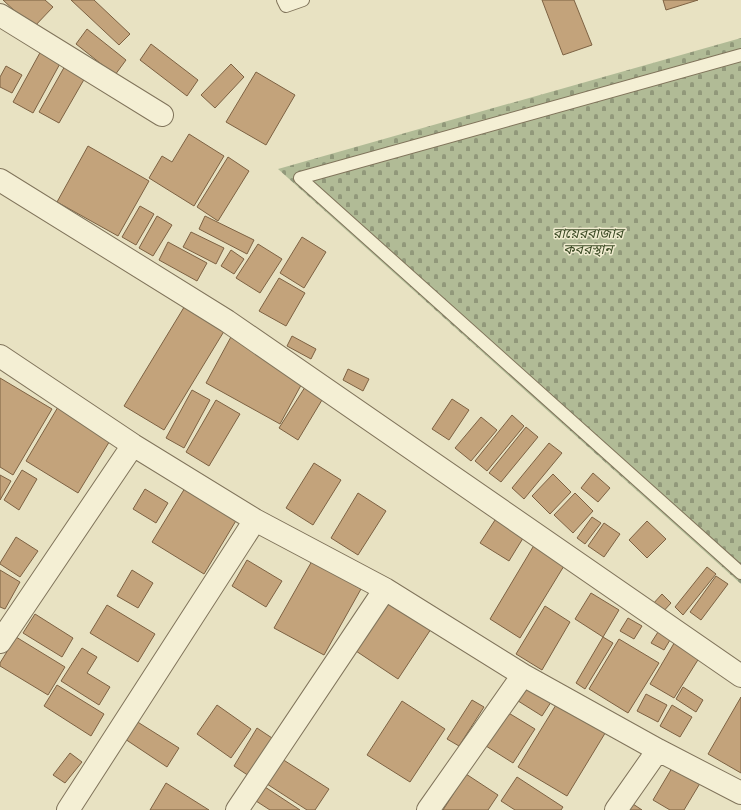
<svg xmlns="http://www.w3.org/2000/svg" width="741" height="810" font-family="'Zilla Slab','Noto Sans Bengali',serif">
	<defs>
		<pattern id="cemetery-stones" width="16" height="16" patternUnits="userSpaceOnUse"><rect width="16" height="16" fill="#b1bb96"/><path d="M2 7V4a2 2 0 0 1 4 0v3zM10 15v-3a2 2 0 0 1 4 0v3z" fill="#91987a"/></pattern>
	</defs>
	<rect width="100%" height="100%" fill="#e8e2c2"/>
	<path fill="url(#cemetery-stones)" d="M741,38v546l-463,-415z"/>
	<path fill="#c3a37b" stroke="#7d6243" d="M3,0h42l8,7 -20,21z
		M71,0h23l36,34 -11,11z
		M542,0h32l18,45 -29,10z
		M663,0h35l-32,10z
		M87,29l39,31 -11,15 -39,-31z
		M151,44l47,36 -11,16 -47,-36z
		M42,49l20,11 -29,53 -20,-11z
		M66,64l20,12 -27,47 -20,-11z
		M231,64l13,13 -29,31 -14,-13z
		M6,66l16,9 -10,18 -12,-6v-10z
		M256,72l39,23 -29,50 -40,-23z
		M189,134l35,22 -30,50 -45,-28 13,-22 10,6z
		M88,146l61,35 -31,55 -61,-34z
		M228,157l21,14 -31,50 -21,-14z
		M140,206l14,8 -18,31 -14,-8z
		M157,216l15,9 -19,31 -14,-8z
		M205,216l49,24 -7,14 -48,-25z
		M191,232l33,16 -8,16 -33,-17z
		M302,237l24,15 -22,36 -24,-15z
		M168,242l39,21 -10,18 -38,-21z
		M258,244l24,15 -22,34 -24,-15z
		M231,250l13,9 -10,15 -13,-8z
		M279,278l26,15 -19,33 -27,-15z
		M186,304l40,24 -62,102 -40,-24z
		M232,335l74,41 -26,48 -74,-41z
		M292,336l24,13 -5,10 -24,-13z
		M348,369l21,10 -6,12 -20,-11z
		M0,378l52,31 -39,66 -13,-8z
		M307,384l18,11 -27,45 -19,-12z
		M192,390l18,10 -26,48 -18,-10z
		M452,399l17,11 -20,30 -17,-11z
		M216,400l24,14 -31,52 -23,-14z
		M58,407l53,32 -33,54 -52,-32z
		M512,415l12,11 -37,45 -12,-10z
		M481,417l16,13 -26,31 -16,-13z
		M526,427l12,10 -37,45 -12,-9z
		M549,443l13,10 -38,46 -12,-11z
		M314,463l27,17 -28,45 -27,-17z
		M22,470l15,9 -18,31 -15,-10z
		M593,473l17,15 -12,14 -17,-14z
		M553,474l18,18 -21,22 -18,-18z
		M0,475l11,6 -11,19z
		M185,488l52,31 -33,55 -52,-32z
		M145,489l23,14 -12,20 -23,-14z
		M358,493l28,18 -28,44 -27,-17z
		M575,493l18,18 -20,22 -19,-18z
		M497,517l28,18 -16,26 -29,-18z
		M592,517l9,6 -16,21 -8,-6z
		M647,521l19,18 -19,19 -18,-18z
		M604,523l16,11 -16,23 -16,-11z
		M16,537l22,14 -18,26 -20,-13v-1z
		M536,542l31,19 -47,77 -30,-19z
		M247,560l35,21 -16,26 -34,-21z
		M312,561l49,28 -37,66 -50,-27z
		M707,567l9,7 -33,41 -8,-8z
		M0,570l20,12 -15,27 -5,-2z
		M132,570l21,13 -15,25 -21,-12z
		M716,576l12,8 -27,36 -11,-8z
		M591,593l28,17 -16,27 -28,-18z
		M662,594l9,9 -10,11 -9,-9z
		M390,598l43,28 -35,53 -42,-28z
		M107,605l48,29 -17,28 -48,-29z
		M545,606l25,16 -28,48 -26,-16z
		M35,614l38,24 -11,19 -39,-24z
		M628,618l14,8 -8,13 -14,-8z
		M658,632l12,8 -6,10 -13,-7z
		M16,637l49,30 -17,28 -48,-29v-3z
		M603,637l10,6 -28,46 -9,-6z
		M619,639l40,24 -31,50 -39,-24z
		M676,640l25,15 -27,43 -24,-14z
		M82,648l15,9 -10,16 23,14 -11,18 -38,-24z
		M527,683l26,16 -11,17 -27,-17z
		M57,685l47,29 -13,22 -47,-30z
		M683,687l20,13 -7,12 -20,-13z
		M646,694l21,11 -9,17 -21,-11z
		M741,697v76l-33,-19z
		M472,700l12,7 -25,39 -12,-7z
		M559,700l48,30 -40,66 -49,-29z
		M402,701l43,28 -35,53 -43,-27z
		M217,705l34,24 -20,29 -34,-24z
		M672,705l20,12 -12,20 -20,-11z
		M507,712l28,17 -22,34 -27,-17z
		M136,721l43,27 -12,19 -42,-28z
		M257,728l15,10 -23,38 -15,-10z
		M70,753l12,9 -17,21 -12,-8z
		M282,759l47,30 -14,21h-8l-40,-26z
		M675,763l27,17 -18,30h-14l-17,-10z
		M466,774l32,21 -10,15h-45z
		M517,777l46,30 -2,3h-46l-14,-9z
		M166,783l43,27h-59z
		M265,787l35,23h-30l-14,-9z
		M630,802l12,8h-17z"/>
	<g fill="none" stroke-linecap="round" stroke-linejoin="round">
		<defs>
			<path id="service" d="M283,0l3,6 17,-6
				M741,55l-441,123 441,395"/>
			<path id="minor" d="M0,15l162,100
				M0,180l227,141 514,355
				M0,356l133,89 122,75 130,69 138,86 135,75 83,43
				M0,642l133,-197
				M68,810l187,-290
				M237,810l148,-221
				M428,810l95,-135
				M616,810l42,-60"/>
		</defs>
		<use href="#service" stroke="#80745b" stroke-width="14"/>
		<use href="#minor" stroke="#80745b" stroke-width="24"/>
		<use href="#service" stroke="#f4efd4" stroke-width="12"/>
		<use href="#minor" stroke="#f4efd4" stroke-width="22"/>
	</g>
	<g text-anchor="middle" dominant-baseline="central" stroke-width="3" stroke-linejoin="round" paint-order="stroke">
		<g font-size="14" font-style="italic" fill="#3d4c26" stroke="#f1ecd0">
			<text x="588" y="233">রায়েরবাজার<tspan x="588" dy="16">কবরস্থান</tspan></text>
		</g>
	</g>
</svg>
